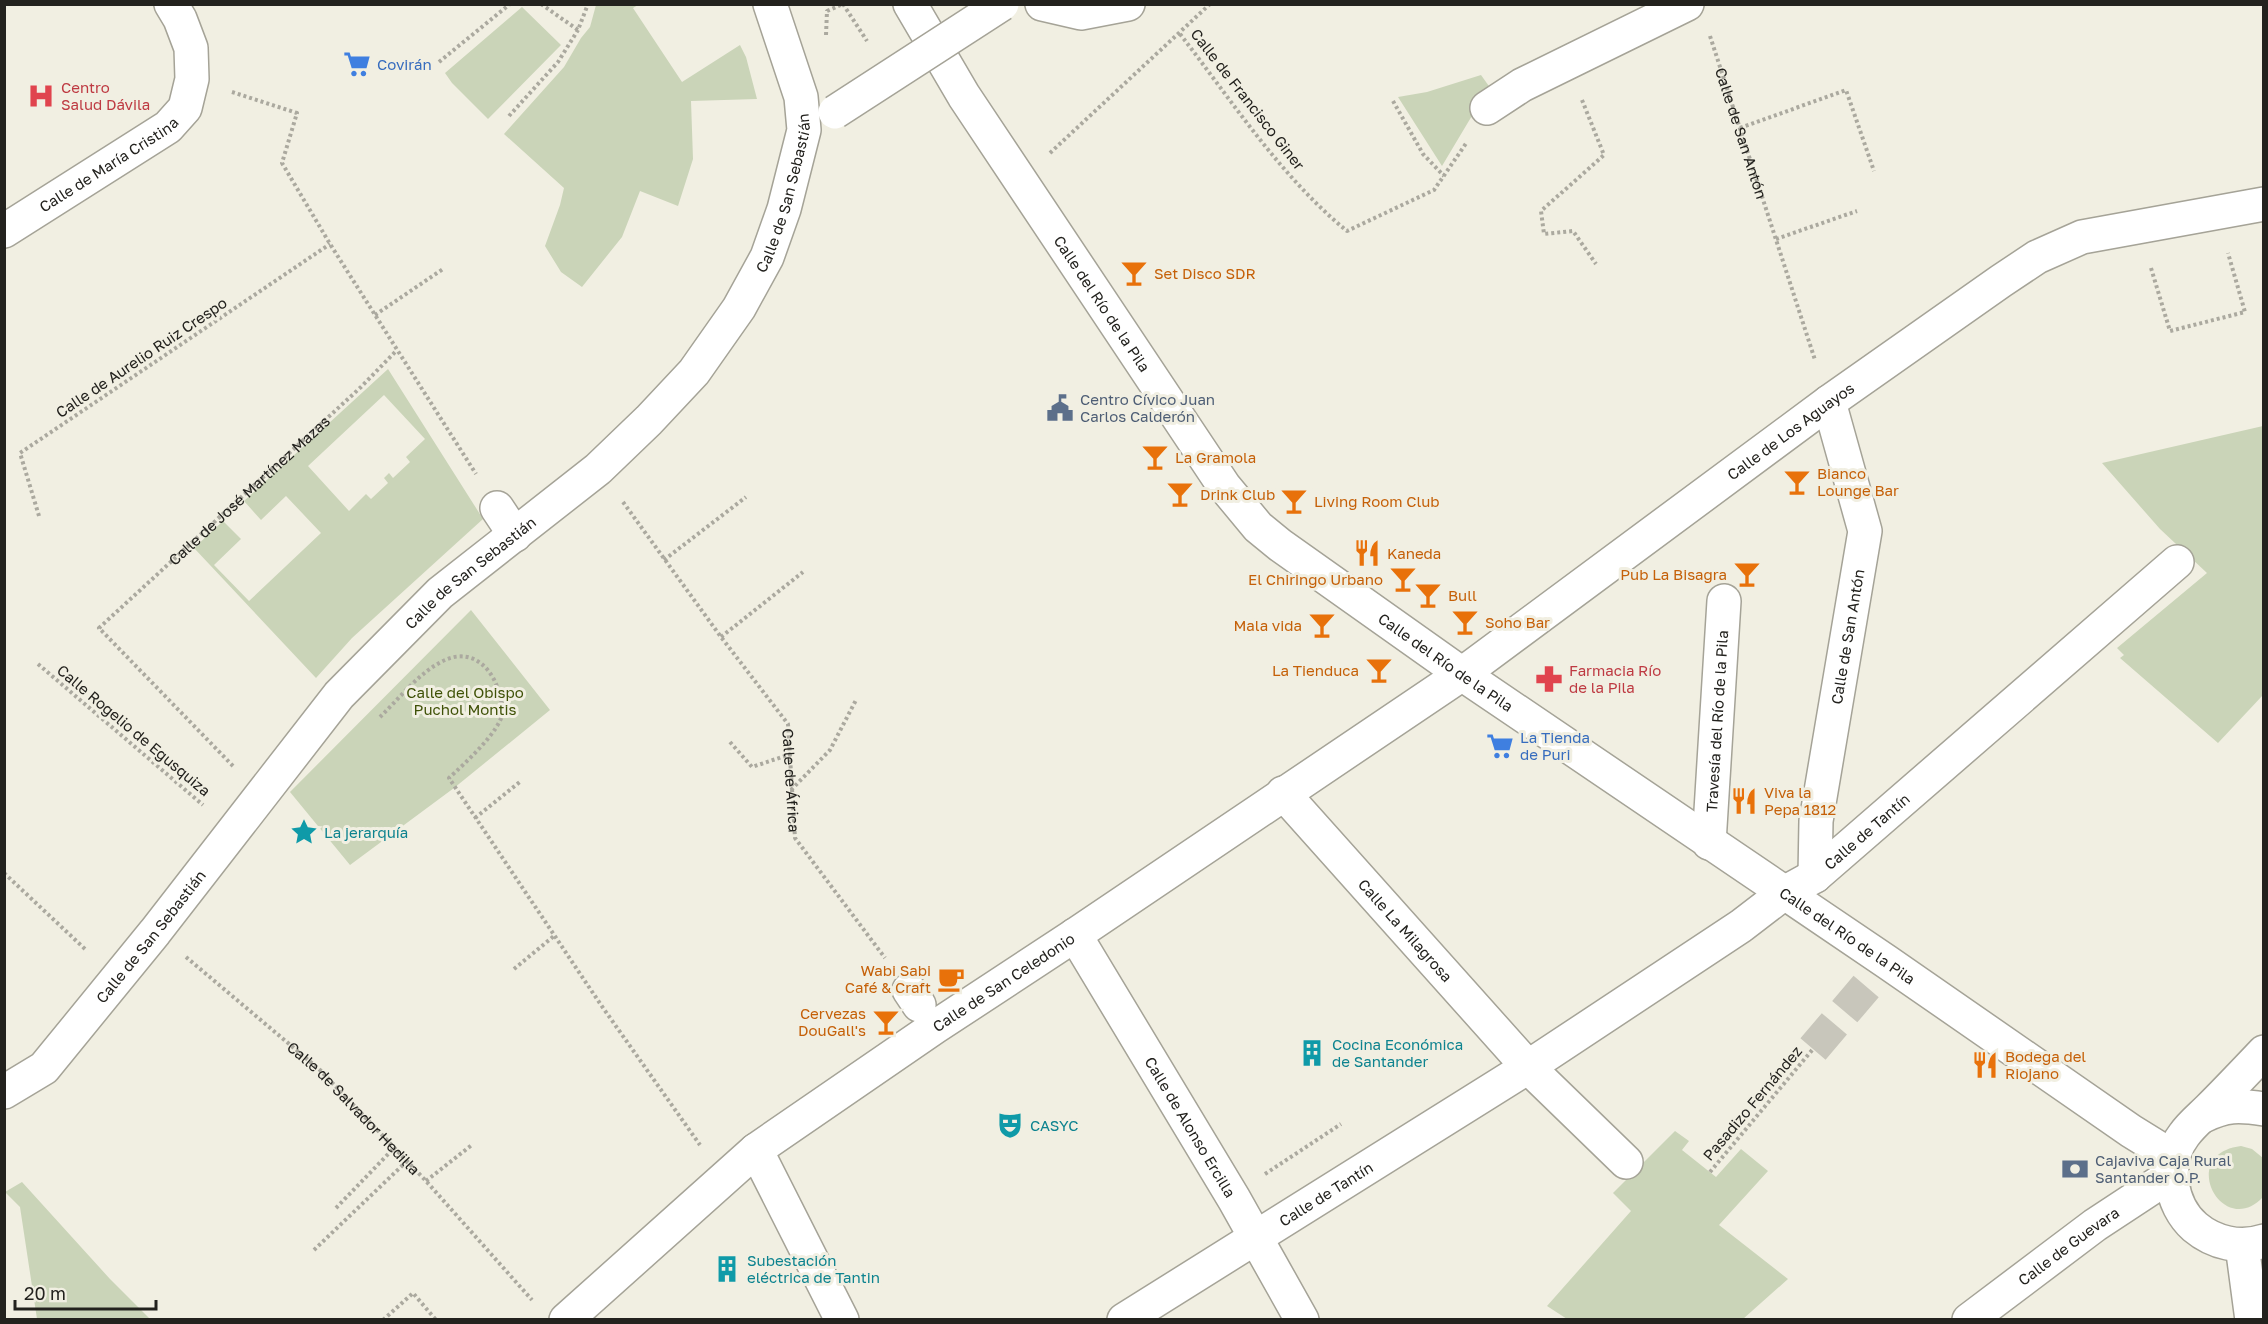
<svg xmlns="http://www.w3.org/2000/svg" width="2268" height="1324" font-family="'Golos Text',sans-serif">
	<rect width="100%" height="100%" fill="#f1efe2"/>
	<path fill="#cad4b8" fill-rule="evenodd" d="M596,5h42l-5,3 49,74 58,-37 6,12 11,42 -66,2 2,58 -15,47 -38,-15 -18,46 -40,50 -21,-15 -16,-26 15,-41 4,-17 -60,-54 60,-67 17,-29 9,-11z
		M522,7l39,38 -73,74 -36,-36 -7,-10z
		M1481,75l15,21 -20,13 -34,57 -44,-69 29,-5z
		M388,369l95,150 -131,119 -36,40 -122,-130 29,-27 18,18 -27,26 35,36 72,-68 -35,-37 -25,24 -17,-19zM384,395l41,44 -19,18 4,5 -17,16 -4,-5 -5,5 4,5 -17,16 -5,-5 -17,17 -41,-45z
		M2263,426v269l-45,48 -98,-85 4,-3 -7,-7 90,-75 -47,-44 -58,-66z
		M471,610l79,100 -96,78 -104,77 -60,-73z
		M1675,1131l14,10 -7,9 34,27 25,-28 27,22 -49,54 69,54 -45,40h-176l-20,-13 84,-95 -18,-18z
		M2241,1146l11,3 11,9v39c-40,43 -87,-43 -22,-51z
		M22,1182l88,97 40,40h-113l-17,-112 -15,-15z"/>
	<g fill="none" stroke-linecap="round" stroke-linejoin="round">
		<path stroke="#c8c6bb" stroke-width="33" stroke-dasharray="33 16" stroke-linecap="butt" d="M1813,1049l74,-87"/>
		<defs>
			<g id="street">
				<path id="s5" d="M910,4l54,92 260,390 34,41 22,18 182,129 425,288 244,169 42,26"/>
				<path d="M1042,4l39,9 47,-9"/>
				<path d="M1487,108l35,-23 165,-81"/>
				<path id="s6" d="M4,231l164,-104 17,-19 7,-29 -1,-31 -11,-29 -9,-15"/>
				<path d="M497,508l18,27"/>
				<path id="s7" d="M1283,793l245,274 98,95"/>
				<path id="s8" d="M1709,843l15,-242"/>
				<path id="s9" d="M1815,876l1,-55 49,-290 -36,-129"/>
				<path id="s10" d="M1075,935l159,264 68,121"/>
				<path d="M909,990l10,15"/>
				<path d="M2264,1052c-18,19 -36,38 -55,57 -8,8 -18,16 -25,26 -21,27 -14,70 11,92 19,16 45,22 69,14"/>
				<path id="s11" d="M4,1092l40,-24 111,-136 184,-237 101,-102 158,-124 51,-49 45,-48 45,-64 28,-51 17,-48 20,-79 -3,-33 -31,-93"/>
				<path d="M2203,1116c23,-11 35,-11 61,-7"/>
				<path d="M756,1150l86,170"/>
				<path d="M2242,1245l10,75"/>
				<path id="s12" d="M566,1320l190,-170 179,-123 140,-92 387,-261 367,-272 172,-121 36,-24 45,-20 182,-33"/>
				<path id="s13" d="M1124,1320l404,-253 213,-141 43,-33 31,-17 362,-314"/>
				<path id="s14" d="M1969,1320l126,-95 76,-50"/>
			</g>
		</defs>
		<use href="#street" stroke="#a5a397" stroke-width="36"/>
		<g stroke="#aba99f" stroke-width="4" stroke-dasharray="3 3" stroke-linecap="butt">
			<path d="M541,4l37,26 10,-26"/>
			<path d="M843,4l24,37"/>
			<path d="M1180,34c52,67 101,143 167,197l87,-41 33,-48"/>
			<path d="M826,35l1,-24 16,-7"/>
			<path id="s1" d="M1710,36l105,324"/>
			<path d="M439,62l71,-58"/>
			<path d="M232,92l65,21 -15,50 48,81 146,230"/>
			<path d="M1582,100l22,55 -63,56 3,23 29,-3 23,33"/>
			<path d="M1393,101l30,53 21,22"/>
			<path d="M509,116l49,-54 20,-32"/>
			<path d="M1740,128l106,-38 28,81"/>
			<path d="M1050,153l160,-149"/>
			<path d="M1776,239l81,-28"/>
			<path d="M2151,268l19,63 75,-19 -17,-59"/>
			<path d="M375,315l68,-46"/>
			<path id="s2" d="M623,502l98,135 67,87 7,114 90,120"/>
			<path d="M39,516l-19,-63 310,-209"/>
			<path d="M664,560l82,-63"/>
			<path d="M721,637l82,-65"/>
			<path d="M38,664l165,141"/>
			<path d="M380,717c20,-19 39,-45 65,-57 29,-13 50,11 55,37 1,4 4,10 3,14 -2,20 -39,53 -54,67l152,227 99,140"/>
			<path d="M730,742l22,25 39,-13"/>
			<path id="s3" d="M233,766l-134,-138 262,-241 36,-37"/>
			<path d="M791,790l39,-40 26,-50"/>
			<path d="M475,818l46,-37"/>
			<path d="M4,873l81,76"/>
			<path id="s4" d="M186,957l134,113 106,111 106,119"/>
			<path d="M514,969l40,-33"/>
			<path d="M1710,1172l103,-123"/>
			<path d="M1265,1174l76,-50"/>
			<path d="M426,1181l47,-37"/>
			<path d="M336,1208l58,-60"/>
			<path d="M314,1250l93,-89"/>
			<path d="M383,1320l30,-27 23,27"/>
		</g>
		<use href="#street" stroke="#fff" stroke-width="33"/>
		<defs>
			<path id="street-bridge" d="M835,112l167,-108"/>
		</defs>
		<use href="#street-bridge" stroke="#a5a397" stroke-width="36" stroke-linecap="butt"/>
		<use href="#street-bridge" stroke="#fff" stroke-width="33"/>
	</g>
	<defs>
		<symbol id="supermarket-bare" viewBox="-9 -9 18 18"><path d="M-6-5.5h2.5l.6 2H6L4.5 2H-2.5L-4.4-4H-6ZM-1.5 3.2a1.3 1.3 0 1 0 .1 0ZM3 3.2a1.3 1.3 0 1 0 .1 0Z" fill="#3f7fe0" stroke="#f1efe2" stroke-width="2.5" paint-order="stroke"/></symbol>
		<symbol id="hospital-bare" viewBox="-9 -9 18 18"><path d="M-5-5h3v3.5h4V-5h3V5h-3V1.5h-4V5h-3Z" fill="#e0444e" stroke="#f1efe2" stroke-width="2.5" paint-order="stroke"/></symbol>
		<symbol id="bar-bare" viewBox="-9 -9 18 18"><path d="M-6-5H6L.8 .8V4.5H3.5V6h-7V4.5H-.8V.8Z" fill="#e8710a" stroke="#f1efe2" stroke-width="2.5" paint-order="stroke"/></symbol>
		<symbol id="civic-bare" viewBox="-9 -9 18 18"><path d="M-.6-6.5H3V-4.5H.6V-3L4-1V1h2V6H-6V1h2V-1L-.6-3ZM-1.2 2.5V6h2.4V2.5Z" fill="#5c6f8a" stroke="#f1efe2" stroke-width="2.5" paint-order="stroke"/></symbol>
		<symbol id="restaurant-bare" viewBox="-9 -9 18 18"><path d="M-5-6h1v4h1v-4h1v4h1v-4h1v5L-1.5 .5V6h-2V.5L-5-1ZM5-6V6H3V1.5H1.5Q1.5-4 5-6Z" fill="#e8710a" stroke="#f1efe2" stroke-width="2.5" paint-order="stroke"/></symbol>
		<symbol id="pharmacy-bare" viewBox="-9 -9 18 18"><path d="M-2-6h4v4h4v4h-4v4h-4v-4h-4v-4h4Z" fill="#e0444e" stroke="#f1efe2" stroke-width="2.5" paint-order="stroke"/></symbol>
		<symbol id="sight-bare" viewBox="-9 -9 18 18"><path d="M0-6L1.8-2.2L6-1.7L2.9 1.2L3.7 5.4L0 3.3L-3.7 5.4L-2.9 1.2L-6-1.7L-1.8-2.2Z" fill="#0f9aa8" stroke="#f1efe2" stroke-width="2.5" paint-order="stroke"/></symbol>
		<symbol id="cafe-bare" viewBox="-9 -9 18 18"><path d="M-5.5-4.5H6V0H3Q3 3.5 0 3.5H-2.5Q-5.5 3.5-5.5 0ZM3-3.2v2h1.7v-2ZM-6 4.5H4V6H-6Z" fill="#e8710a" stroke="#f1efe2" stroke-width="2.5" paint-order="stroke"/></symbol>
		<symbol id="building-bare" viewBox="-9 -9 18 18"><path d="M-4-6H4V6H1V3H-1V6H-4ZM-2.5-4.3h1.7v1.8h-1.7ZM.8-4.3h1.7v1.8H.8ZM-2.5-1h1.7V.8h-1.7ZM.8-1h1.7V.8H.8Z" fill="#0f9aa8" stroke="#f1efe2" stroke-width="2.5" paint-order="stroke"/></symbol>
		<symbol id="theatre-bare" viewBox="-9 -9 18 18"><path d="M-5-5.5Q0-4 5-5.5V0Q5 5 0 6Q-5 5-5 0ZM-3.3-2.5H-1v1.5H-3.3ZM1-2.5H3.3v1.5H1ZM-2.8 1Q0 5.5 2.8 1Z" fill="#0f9aa8" stroke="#f1efe2" stroke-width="2.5" paint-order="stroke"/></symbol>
		<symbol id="bank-bare" viewBox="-9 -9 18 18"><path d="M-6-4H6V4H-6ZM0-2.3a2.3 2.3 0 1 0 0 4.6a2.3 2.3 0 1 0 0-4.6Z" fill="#5c6f8a" stroke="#f1efe2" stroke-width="2.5" paint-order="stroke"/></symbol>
	</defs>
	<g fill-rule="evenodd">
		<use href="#supermarket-bare" x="338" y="45" width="38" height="38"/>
		<use href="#hospital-bare" x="22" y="77" width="38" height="38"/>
		<use href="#bar-bare" x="1115" y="254" width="38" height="38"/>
		<use href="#civic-bare" x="1041" y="389" width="38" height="38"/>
		<use href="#bar-bare" x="1136" y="438" width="38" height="38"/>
		<use href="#bar-bare" x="1778" y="463" width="38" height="38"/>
		<use href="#bar-bare" x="1161" y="475" width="38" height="38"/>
		<use href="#bar-bare" x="1275" y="482" width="38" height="38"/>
		<use href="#restaurant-bare" x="1348" y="534" width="38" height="38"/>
		<use href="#bar-bare" x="1728" y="555" width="38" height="38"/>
		<use href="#bar-bare" x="1384" y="560" width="38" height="38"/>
		<use href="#bar-bare" x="1409" y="576" width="38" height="38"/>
		<use href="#bar-bare" x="1446" y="603" width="38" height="38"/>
		<use href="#bar-bare" x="1303" y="606" width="38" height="38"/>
		<use href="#bar-bare" x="1360" y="651" width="38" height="38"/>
		<use href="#pharmacy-bare" x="1530" y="660" width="38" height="38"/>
		<use href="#supermarket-bare" x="1481" y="727" width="38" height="38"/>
		<use href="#restaurant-bare" x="1725" y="782" width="38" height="38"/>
		<use href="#sight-bare" x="285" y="813" width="38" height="38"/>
		<use href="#cafe-bare" x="932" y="960" width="38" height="38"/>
		<use href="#bar-bare" x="867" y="1003" width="38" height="38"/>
		<use href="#building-bare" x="1293" y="1034" width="38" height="38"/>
		<use href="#restaurant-bare" x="1966" y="1046" width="38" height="38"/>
		<use href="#theatre-bare" x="991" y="1106" width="38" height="38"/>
		<use href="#bank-bare" x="2056" y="1150" width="38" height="38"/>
		<use href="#building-bare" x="708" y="1250" width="38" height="38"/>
	</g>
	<g text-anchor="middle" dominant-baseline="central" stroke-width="6" stroke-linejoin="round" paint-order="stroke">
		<g font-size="15" fill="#366cbe" stroke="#f1efe2" text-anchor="start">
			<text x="377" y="64">Covirán</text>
			<text x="1520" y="737">La Tienda<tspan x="1520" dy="17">de Puri</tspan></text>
		</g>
		<g font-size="15" fill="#be3a42" stroke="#f1efe2" text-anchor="start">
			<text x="61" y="87">Centro<tspan x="61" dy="17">Salud Dávila</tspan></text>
			<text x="1569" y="670">Farmacia Río<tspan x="1569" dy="17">de la Pila</tspan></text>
		</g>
		<g font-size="15" fill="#23221e" stroke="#f1efe2">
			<text transform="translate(1248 99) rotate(52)">Calle de Francisco Giner</text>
			<text stroke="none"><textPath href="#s1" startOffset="102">Calle de San Antón</textPath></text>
			<text stroke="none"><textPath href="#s6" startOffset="124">Calle de María Cristina</textPath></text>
			<text stroke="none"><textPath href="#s11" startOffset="1206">Calle de San Sebastián</textPath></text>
			<text stroke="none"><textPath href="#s5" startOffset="356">Calle del Río de la Pila</textPath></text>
			<text transform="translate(141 357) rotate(-34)">Calle de Aurelio Ruiz Crespo</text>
			<text stroke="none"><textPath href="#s12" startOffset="1515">Calle de Los Aguayos</textPath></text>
			<text stroke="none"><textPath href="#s3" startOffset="396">Calle de José Martínez Mazas</textPath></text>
			<text stroke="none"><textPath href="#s11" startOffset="702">Calle de San Sebastián</textPath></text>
			<text stroke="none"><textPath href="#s9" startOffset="242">Calle de San Antón</textPath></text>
			<text stroke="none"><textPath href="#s5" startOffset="860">Calle del Río de la Pila</textPath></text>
			<text stroke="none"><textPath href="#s8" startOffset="122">Travesía del Río de la Pila</textPath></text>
			<text transform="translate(134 730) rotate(40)">Calle Rogelio de Egusquiza</text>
			<text stroke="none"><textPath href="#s2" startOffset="333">Calle de África</textPath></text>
			<text stroke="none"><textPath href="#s13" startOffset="890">Calle de Tantín</textPath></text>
			<text stroke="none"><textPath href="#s7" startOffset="184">Calle La Milagrosa</textPath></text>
			<text stroke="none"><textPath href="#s5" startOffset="1346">Calle del Río de la Pila</textPath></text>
			<text stroke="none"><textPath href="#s11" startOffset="216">Calle de San Sebastián</textPath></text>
			<text stroke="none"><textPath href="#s12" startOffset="554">Calle de San Celedonio</textPath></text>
			<text transform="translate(1752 1103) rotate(-50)">Pasadizo Fernández</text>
			<text stroke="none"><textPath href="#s4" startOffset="226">Calle de Salvador Hedilla</textPath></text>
			<text stroke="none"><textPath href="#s10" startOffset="224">Calle de Alonso Ercilla</textPath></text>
			<text stroke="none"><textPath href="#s13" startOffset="238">Calle de Tantín</textPath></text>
			<text stroke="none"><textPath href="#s14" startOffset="124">Calle de Guevara</textPath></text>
		</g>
		<g font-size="15" fill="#c56008" stroke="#f1efe2" text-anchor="start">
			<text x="1154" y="273">Set Disco SDR</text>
			<text x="1175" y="457">La Gramola</text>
			<text x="1817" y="473">Bianco<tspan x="1817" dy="17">Lounge Bar</tspan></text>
			<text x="1200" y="494">Drink Club</text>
			<text x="1314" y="501">Living Room Club</text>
			<text x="1387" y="553">Kaneda</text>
			<text x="1727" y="574" text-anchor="end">Pub La Bisagra</text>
			<text x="1383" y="579" text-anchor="end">El Chiringo Urbano</text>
			<text x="1448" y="595">Bull</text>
			<text x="1485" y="622">Soho Bar</text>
			<text x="1302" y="625" text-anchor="end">Mala vida</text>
			<text x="1359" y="670" text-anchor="end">La Tienduca</text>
			<text x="1764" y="792">Viva la<tspan x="1764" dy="17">Pepa 1812</tspan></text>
			<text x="931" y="970" text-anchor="end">Wabi Sabi<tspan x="931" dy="17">Café &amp; Craft</tspan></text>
			<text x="866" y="1013" text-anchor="end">Cervezas<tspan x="866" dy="17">DouGall's</tspan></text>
			<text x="2005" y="1056">Bodega del<tspan x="2005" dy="17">Riojano</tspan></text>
		</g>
		<g font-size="15" fill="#4e5e75" stroke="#f1efe2" text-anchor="start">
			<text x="1080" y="399">Centro Cívico Juan<tspan x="1080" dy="17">Carlos Calderón</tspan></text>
			<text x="2095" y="1160">Cajaviva Caja Rural<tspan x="2095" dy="17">Santander O.P.</tspan></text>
		</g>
		<g font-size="15" fill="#3f5107" stroke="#f1efe2">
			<text x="465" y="692">Calle del Obispo<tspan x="465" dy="17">Puchol Montis</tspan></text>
		</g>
		<g font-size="15" fill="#0d838f" stroke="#f1efe2" text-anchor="start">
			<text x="324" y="832">La jerarquía</text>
			<text x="1332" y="1044">Cocina Económica<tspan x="1332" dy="17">de Santander</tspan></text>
			<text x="1030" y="1125">CASYC</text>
			<text x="747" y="1260">Subestación<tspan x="747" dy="17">eléctrica de Tantin</tspan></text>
		</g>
	</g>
	<rect width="2268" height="1324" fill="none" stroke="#23221e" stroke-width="12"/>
	<path d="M15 1300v9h141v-9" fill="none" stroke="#23221e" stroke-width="3"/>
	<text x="24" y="1300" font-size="18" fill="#23221e" stroke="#f1efe2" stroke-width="4.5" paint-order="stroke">20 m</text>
</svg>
